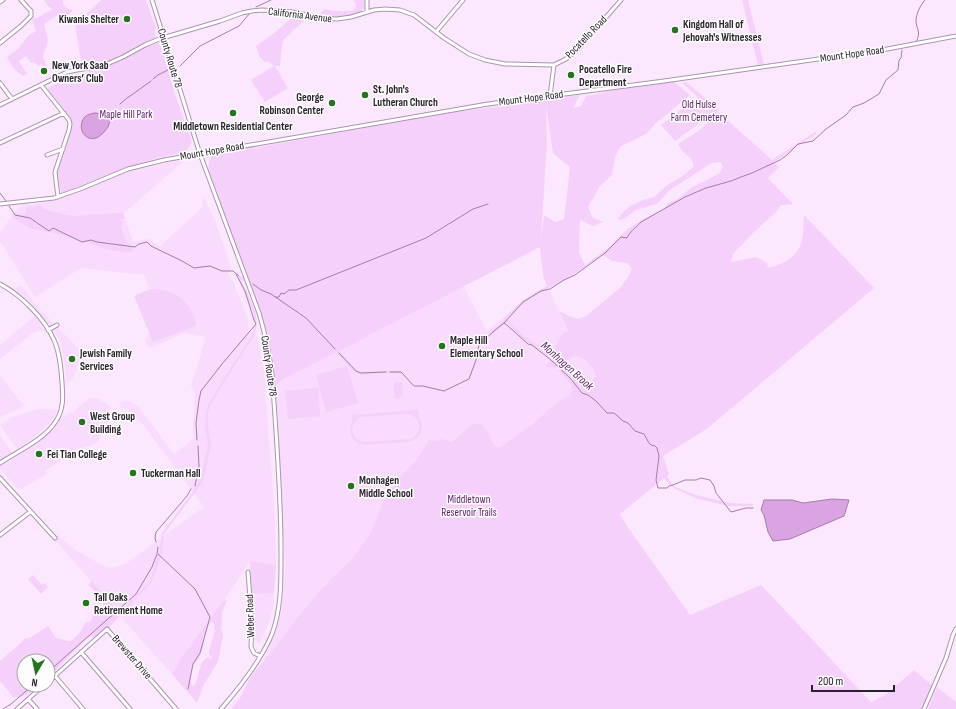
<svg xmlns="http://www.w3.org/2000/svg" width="956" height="709" font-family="'Sofia Sans Condensed',sans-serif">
	<rect width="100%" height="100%" fill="#fce8fe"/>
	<path fill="#f8dbfd" d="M186,159l-63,55 10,28 15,-3 12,7 42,-38 1,-12 12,24 16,47 -3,7 6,10 14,35 1,13 6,-1 4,11 5,30 11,148 1,45 -26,-4 -31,47 -37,49 -10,17 -53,-59h-2l-3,-8 -60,-68 4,-4 16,14 26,15 8,3h7l10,-3 79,-57 -59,-80 -18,-19h-8l3,-7 9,1 8,5 35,47 20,-16 -1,-7 2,-39 -4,-6 15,-49 -22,-4 -33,15 -6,-6 13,-29 -14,-38 -63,-7 -46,29 -35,-56v-8l11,-16 14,-16 5,4 21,-4 26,-10 33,-15z
		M21,285l19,25 39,39 1,8 -4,14 -3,7 -6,6 -1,-10 -5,-32 -5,-8 -17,-22 -12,-13 -13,-10z
		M463,286l24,45 40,-32 21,-12 22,50 138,91 -45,28 6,18 -49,40 7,12 -358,130h-3l8,-20 8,-26 3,-38 -1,-27 -11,-159 12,-8z
		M35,316l11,15h-7l-5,1 -34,27v-14z
		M0,375l24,31 -24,11z
		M93,398l6,1 12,8 -2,2 -2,15 -9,18 -5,3 -15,4 -33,22 2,3 -28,16 -19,-21v-5l37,-24 33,-28 3,1 3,-2 3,-5 10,-7z
		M39,409l18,1 -1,5 -5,7 -19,17 -15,10 -17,-24 10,-7z
		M0,436l12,16 -12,8z
		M274,593v9l-4,17 -10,24 -7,-4 1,-18 -2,-27z"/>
	<path fill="#f5d0fa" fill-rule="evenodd" d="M44,0h19v4l4,4 6,3 -10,8 -4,-5 -15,10 4,16 -1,5 -4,11 4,13 -6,-5 -3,2 -4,-4 -3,1 -5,-7 -7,5 8,13 -4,2 -9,-7 -7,-12 11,-8 11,-14 7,-4 -3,-7 -1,-5 5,-1 15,-9 -5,-4z
		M101,0h45l10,28 -1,10 -41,21 -17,6 -15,2 -7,-42z
		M353,0h11c0,1 0,6 0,7 -3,13 -37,10 -47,9l8,-7 8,2h19l4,-4 -1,-5z
		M742,0h6l16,64 -6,1z
		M294,16l12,3 -22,20 -2,6 -2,21h-5l13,22 -23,14 -14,-22 23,-14 -6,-5 -3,1 -5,-5 -4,-11 17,-12z
		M157,41l5,8 13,45 17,48 -6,10 -29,6 -33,10 -61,25 -3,-3 -3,-17 1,-4 14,-41c1,-12 -17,-29 -24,-38v-2l18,-10 22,-5 1,-3 20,-5z
		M673,81l17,14 -35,29 -9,10 -26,13 -5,10 -3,18 -12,11 -12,21 5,11 10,4 -10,4 -13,-6 -1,33 6,12 21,-15 22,-21 12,-8 24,-12 4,-6 10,-4 14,-12 13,-6 15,-8 3,-6 -2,-5 -9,1 -42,27 -13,14 -21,6 -12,9 -6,1 3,-6 9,-8 13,-6 11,-3 16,-14 13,-7 11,-10 -3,-8 -8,-6 -5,-8c9,-6 32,-18 33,-29l-36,26 -14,-16 37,-28 -16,-14 4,-1 33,28 -2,1 55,49 43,-28h1v2l-42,28 5,5 -11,11 25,26 -12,1 -6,8 -22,20 -20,21 -2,8 25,-5 11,6 1,5c13,-3 28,-10 33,-24 3,-9 2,-19 3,-29l70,73 -166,140 -45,28 6,18 -2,2 4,7 4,4 21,8 34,8 23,1 1,1 -1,1h-24l-34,-8 -21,-10 -5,-4 -5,-6 -44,36 7,12 63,89 71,-30 110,117 14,-7 29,-25 19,16 -10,23h-692l9,-11 9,-18 6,-9 9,-10 2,-5h3l25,-34 29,-35 4,-2 2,-4 23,-22 19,-26 12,-31 19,-27 16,-17 11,-18 8,1 5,-2 10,3c6,-5 21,-22 29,-18 2,1 4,5 6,7 3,6 5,12 10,17l4,-1 31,-22 24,-22 13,-7 3,-5 -1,-6 -14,-17 -5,-1 -4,1 -2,-2 5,-8 -11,-8 -17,-11 -16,-17 -30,25 3,-6 24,-20v-3l17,-16 10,-7 16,-9 -4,-11 -3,-28 -201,104 16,18 5,3h4l16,-1h20l3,2h-23l-16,2 -5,-1 -6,-3 -17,-19 -51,26 -12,8 -9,-55 -17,-49 -6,-2c8,20 21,32 13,56l-28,43 -16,27 -2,6v14l3,19 -6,29 -2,7 -7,10 -32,43 -2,19 -10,29 -54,57 -50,43v-3l48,-42h-8l-40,41v-17h-24v24h21l-28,24h-3l20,-18 -16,7 -2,-2 -2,2 -14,-17v-20l26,-23 2,1 20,-13 8,12 12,3h3l8,-7 6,-11 6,-2 2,-6 4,-6 6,1 1,-1c1,-7 -11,-20 -16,-24l4,-4 22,26 4,8 32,-34 9,-29 3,-19 32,-43 6,-10 8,-35 -3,-19 1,-14 2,-7 16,-27 28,-43 3,-11 -1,-10 -16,-36h1l1,-2 5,2 -37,-107 2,-15 252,-46 2,1 116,-16 -7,13 8,-2 5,-10 17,-3v-1zM546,106l7,47 17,14 -6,52 -9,3 -11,-7 -3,25 6,-99zM603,255l9,6 15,2 5,6 -3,7 -9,12 -34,28 -8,3 -9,-3 -10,-5 9,20c-9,2 -12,17 -16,24l-27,-18 -18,-18 16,-15 9,-7 39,-21zM576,356c9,2 18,11 20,20l-6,8 -7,3 -23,-25 9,-2 3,-3z
		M42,205l2,4c10,3 21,6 31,7 6,0 13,-1 19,-2 10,0 19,0 29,-2l2,7h-4l-1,2 3,1 -2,4c2,13 5,15 13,24l-5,2 -12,-1 -12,-2 -25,-9 -27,-7 -18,-4h-4l-16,-10 -3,-4 2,-2 7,2 5,-1v-5l2,-3 5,1z
		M153,289c23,0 41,15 43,37l-43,16 -19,-46 11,-5z
		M347,366l11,37 -32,9 -10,-37z
		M395,382h6l1,1 1,11 -4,5 -5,-1v-14z
		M318,388l2,28 -32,3 -3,-28z
		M418,410l1,6 2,5 1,5 -1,7 -5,6 -7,3 -43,3 -9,-2 -4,-4 -2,-3 -1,-8 2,-7v-6zM407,414c14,2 17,17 4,25l-47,3c-14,-3 -16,-17 -3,-25z
		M250,561l26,4 -2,28 -22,1z
		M33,575l9,10 3,-2 3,4 -7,7 -13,-15z
		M227,600l-5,13v11l-1,3 2,8 -2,11 -2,-1 2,2 -3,14 -7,12 -7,11 -7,19 -25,-29 10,-17 41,-56zM211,622h2c5,12 -4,21 -4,33l2,1 1,1 -2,2 -2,-2 -6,5 -7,23 -3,1 -1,-4v-7l3,-11 5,-6 5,-13 -1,-7 4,-7 1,-5z
		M937,687l19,15v7h-28z"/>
	<path fill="#daa3e2" stroke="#a57cab" d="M94,113l16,1c0,4 0,9 -2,13 -3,4 -8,10 -12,11 -10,3 -17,-7 -14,-16 2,-6 5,-7 12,-9z
		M832,499l17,1 -5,16 -54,23 -17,2 -5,-9 -4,-17 -3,-5 3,-10h28l11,3z"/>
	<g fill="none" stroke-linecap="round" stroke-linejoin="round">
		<path stroke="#a57cab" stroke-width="1" d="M256,7l15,-7
			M916,42c6,-11 0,-12 0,-22 1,-8 4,-14 9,-20
			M180,66l20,-20 39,-20 11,-13
			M153,79l5,-4 10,-5
			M120,104l7,-6 6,-4 18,-13
			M110,114l3,-1
			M0,193l6,8
			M9,206l6,9 15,3 19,13 4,-3 29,14 9,-2 6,2 38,5 4,-3 8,-2 4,4 31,15 12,7 16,-2 12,5h11l6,5
			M253,284l8,6 10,4 35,24 29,31
			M276,297h3l2,-4 3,1 5,-4h7l130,-52 47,-29 15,-5
			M504,323l19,-21 18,-11 9,-2 14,-9 11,-5 30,-22 16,-16 6,1c4,-8 9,-10 14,-16l44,-25 21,-9 25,-7 10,-4 11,-4 28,-13 7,-5 11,-11 15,-3 13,-12 20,-14 7,-8 11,-4 15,-9 7,-14 12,-10 1,-10 2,-2 1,-8
			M339,353l17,18 5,2 25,-1
			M390,372h11l13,14h9l21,5 25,-12 7,-19 3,-15 15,-14 10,-8 4,3 20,18 4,1 19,15 20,19 11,14 6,2 8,6 11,12h7l9,8 5,2 7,8 9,3 5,9 2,2 4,1 2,2 2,8 -3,24 2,8h9l2,-2 4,-1 12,-5h11l5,-2 9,2 4,6 2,7 15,19 15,-4h7
			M197,440l-1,-17 3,-23 2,-9 21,-27 34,-40 -2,-4 -9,-29 -9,-17
			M195,486l4,-20 -1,-20
			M156,542l-1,-4 1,-6 31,-36 4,-7
			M158,554l37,35 15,28 -10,36 -7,11 -5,25
			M48,672l88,-78 16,-27 5,-13 1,-7
			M3,709l8,-5 22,-19"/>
		<defs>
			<path id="minor" d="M152,0l48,154 59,159c6,20 10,40 13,61 4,58 9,117 9,176 0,28 1,57 -9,84 -11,27 -32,53 -51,75
				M0,2l3,-2
				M367,11v-11
				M436,32l27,-32
				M0,43l21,-17 10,-10v-5l-10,-11
				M0,83l12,16
				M41,85l28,35 1,4 -1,6 -14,42 3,25
				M550,96l4,-31
				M0,105l67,-33 10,-2 17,-3 13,-3 16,-7 22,-12 14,-6 61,-18 22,-8 10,-2 10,-1 30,2 30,6 15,1 14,-2 23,-7 11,-1 15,1 14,5 30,23 25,16 16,6 20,4 49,1 12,-6 13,-11 42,-48
				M0,143l64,-30
				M47,155l16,-6
				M0,204l54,-6 26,-9 48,-20 36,-9 324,-56 176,-23 218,-31 74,-14
				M0,284c21,11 45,35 54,56 6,13 7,29 8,42 1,14 2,27 -6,39 -12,19 -38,30 -56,42
				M48,330l9,-5
				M0,478l55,60
				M0,535l30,-23
				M248,572l4,53 -1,22 3,6 6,3
				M81,652l49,57
				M55,676l28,33
				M48,682l59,-53 69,80
				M28,699l9,10
				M17,709l27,-24
				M924,709l22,-51 7,-23 3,-6"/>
		</defs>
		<use href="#minor" stroke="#aa94ae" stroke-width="5"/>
		<use href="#minor" stroke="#fff" stroke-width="3"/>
	</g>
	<g fill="#23741c" stroke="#fdfdfd" stroke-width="1.5">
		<circle cx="127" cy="19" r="4"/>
		<circle cx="675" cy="30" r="4"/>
		<circle cx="44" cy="71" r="4"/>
		<circle cx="571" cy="75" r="4"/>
		<circle cx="365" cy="95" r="4"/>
		<circle cx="332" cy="103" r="4"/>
		<circle cx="233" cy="113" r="4"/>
		<circle cx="442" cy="346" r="4"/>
		<circle cx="72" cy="359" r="4"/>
		<circle cx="82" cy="422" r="4"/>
		<circle cx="39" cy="454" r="4"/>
		<circle cx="133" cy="473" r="4"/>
		<circle cx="351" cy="486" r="4"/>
		<circle cx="86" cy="603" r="4"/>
	</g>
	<g text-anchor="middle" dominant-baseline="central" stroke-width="3" stroke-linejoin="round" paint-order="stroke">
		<g font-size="11" fill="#29212b" stroke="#fdfdfd">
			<text transform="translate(300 15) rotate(7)">California Avenue</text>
			<text transform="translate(586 37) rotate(-46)">Pocatello Road</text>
			<text transform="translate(852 54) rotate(-8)">Mount Hope Road</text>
			<text transform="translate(170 58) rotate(73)">County Route 78</text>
			<text transform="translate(531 98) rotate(-7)">Mount Hope Road</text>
			<text transform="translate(212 151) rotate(-10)">Mount Hope Road</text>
			<text transform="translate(269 366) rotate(82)">County Route 78</text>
			<text transform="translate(250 616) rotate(-92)">Weber Road</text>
			<text transform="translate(132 657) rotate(49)">Brewster Drive</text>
		</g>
		<g font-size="11" font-weight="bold" fill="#29212b" stroke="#fdfdfd" text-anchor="start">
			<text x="119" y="19" text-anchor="end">Kiwanis Shelter</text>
			<text x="683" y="24">Kingdom Hall of<tspan x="683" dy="13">Jehovah's Witnesses</tspan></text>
			<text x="52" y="65">New York Saab<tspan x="52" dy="13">Owners’ Club</tspan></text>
			<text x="579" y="69">Pocatello Fire<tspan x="579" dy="13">Department</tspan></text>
			<text x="373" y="89">St. John's<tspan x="373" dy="13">Lutheran Church</tspan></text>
			<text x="324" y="97" text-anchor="end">George<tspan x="324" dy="13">Robinson Center</tspan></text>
			<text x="233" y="126" text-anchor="middle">Middletown Residential Center</text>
			<text x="450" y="340">Maple Hill<tspan x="450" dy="13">Elementary School</tspan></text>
			<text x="80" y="353">Jewish Family<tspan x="80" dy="13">Services</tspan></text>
			<text x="90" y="416">West Group<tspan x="90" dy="13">Building</tspan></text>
			<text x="47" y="454">Fei Tian College</text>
			<text x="141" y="473">Tuckerman Hall</text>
			<text x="359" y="480">Monhagen<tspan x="359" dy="13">Middle School</tspan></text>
			<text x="94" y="597">Tall Oaks<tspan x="94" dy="13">Retirement Home</tspan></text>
		</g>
		<g font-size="11" fill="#63236e" stroke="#fdfdfd">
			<text x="699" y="104">Old Hulse<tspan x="699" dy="13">Farm Cemetery</tspan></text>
			<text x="126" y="114">Maple Hill Park</text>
			<text x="469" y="499">Middletown<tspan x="469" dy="13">Reservoir Trails</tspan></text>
		</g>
		<g font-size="12" font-style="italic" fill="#5f1e69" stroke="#fdfdfd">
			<text transform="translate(567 366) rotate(42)">Monhagen Brook</text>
		</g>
	</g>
	<g transform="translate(36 673) rotate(189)"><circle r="19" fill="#fdfdfd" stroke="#a8a5a9"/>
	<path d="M0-3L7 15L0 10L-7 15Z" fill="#23741c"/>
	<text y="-6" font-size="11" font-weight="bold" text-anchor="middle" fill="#29212b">N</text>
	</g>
	<path d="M812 685v6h82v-6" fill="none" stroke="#29212b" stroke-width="2"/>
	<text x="818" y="685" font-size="12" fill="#29212b" stroke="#fdfdfd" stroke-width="3" paint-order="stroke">200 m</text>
</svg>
